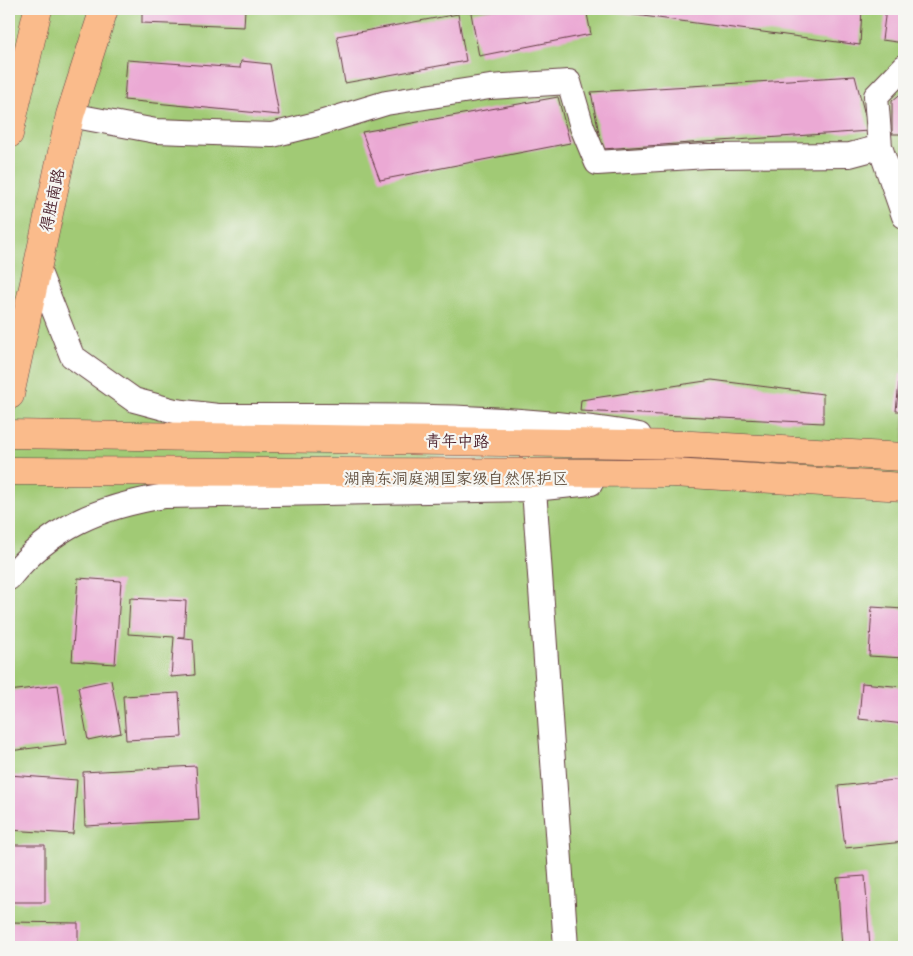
<svg xmlns="http://www.w3.org/2000/svg" width="913" height="956" font-family="Sriracha,'LXGW WenKai TC',sans-serif">
	<rect width="100%" height="100%" fill="#f6f6f2"/>
	<filter id="ink" filterUnits="userSpaceOnUse"><feTurbulence type="fractalNoise" baseFrequency=".02" numOctaves="2"/><feDisplacementMap in="SourceGraphic" scale="10" xChannelSelector="R" yChannelSelector="G"/><feConvolveMatrix kernelMatrix="1 2 1 2 8 2 1 2 1" color-interpolation-filters="sRGB"/></filter>
	<filter id="wash" filterUnits="userSpaceOnUse"><feTurbulence type="fractalNoise" baseFrequency=".0096" numOctaves="4" result="noise"/><feDisplacementMap in="SourceGraphic" scale="20" xChannelSelector="R" yChannelSelector="G"/><feGaussianBlur stdDeviation="1.12" result="paint"/><feColorMatrix in="noise" values="0 0 0 0 0 0 0 0 0 0 0 0 0 0 0 0 0 1.4 0 .05"/><feComposite in="paint" operator="in"/></filter>
	<g filter="url(#wash)">
		<rect width="100%" height="100%" fill="#e9e0be"/>
		<path fill="#a1ca75" stroke="#767450" d="M9,9h895v938h-895z"/>
		<g id="blocks">
			<path fill="#eba9d4" d="M142,9h103l-1,18 -102,-4z
				M494,9h92l5,25 -112,22 -8,-43z
				M614,9h248l-2,36 -247,-33z
				M886,9h18v34l-22,-3z
				M458,14l8,47 -121,22 -8,-47z
				M127,60l113,8 1,-7 29,3 9,51 -155,-15z
				M855,76l14,55 -267,18 -11,-57z
				M904,91v43h-12v-33z
				M558,97l12,46 -190,37 -18,-48z
				M900,374h4v37h-8z
				M712,380l111,14v29l-243,-12 1,-11z
				M78,578l43,3 -6,83 -43,-3z
				M130,598l56,3 -2,36h-6l15,2 2,36 -24,2 3,-40 -46,-3z
				M872,607l32,2v49l-35,-2z
				M111,680l10,53 -33,7 -10,-53z
				M862,683l42,4v37l-45,-5z
				M58,685l8,59 -57,7v-60z
				M179,693l3,44 -56,3 -3,-44z
				M196,766l3,54 -114,6 -2,-54z
				M9,775l68,5 -4,54 -64,-4z
				M904,779v63l-59,6 -7,-62z
				M9,845h36v57h-36z
				M865,876l5,71h-28l-5,-69z
				M9,922l69,1v24h-69z"/>
		</g>
	</g>
	<g filter="url(#ink)">
		<use href="#blocks" fill-opacity="0" stroke="#623c41" stroke-width="1"/>
		<g fill="none" stroke-linecap="round" stroke-linejoin="round">
			<defs>
				<path id="minor" d="M70,115l86,16 116,4 45,-11 69,-21 104,-16 79,-5 13,45 15,36 110,-7 143,-1 30,-8 24,69
					M880,147l-4,-51 28,-29
					M37,267l35,89 62,44 41,11 43,5c140,1 282,-5 421,19
					M534,489l32,458
					M9,578c43,-52 90,-71 156,-82l369,-7 57,-6"/>
				<path id="major" d="M9,134l29,-125
					M10,395l60,-280 34,-106
					M9,434l683,11 212,12
					M9,471l664,2 231,14"/>
			</defs>
			<use href="#minor" stroke="#623c41" stroke-width="26"/>
			<use href="#major" stroke="#623c41" stroke-width="29"/>
			<use href="#minor" stroke="#fff" stroke-width="24"/>
			<use href="#major" stroke="#fabb8b" stroke-width="28"/>
		</g>
	</g>
	<g text-anchor="middle" dominant-baseline="central" stroke-width="4.5" stroke-linejoin="round" paint-order="stroke">
		<g font-size="16" fill="#4a1f2b" stroke="#f6f6f2">
			<text transform="translate(52 200) rotate(-78)">得胜南路</text>
			<text transform="translate(457 441) rotate(1)">青年中路</text>
		</g>
		<g font-size="16" fill="#645241" stroke="#f6f6f2">
			<text x="456" y="478">湖南东洞庭湖国家级自然保护区</text>
		</g>
	</g>
	<rect width="913" height="956" fill="none" stroke="#f6f6f2" stroke-width="30"/>
</svg>
